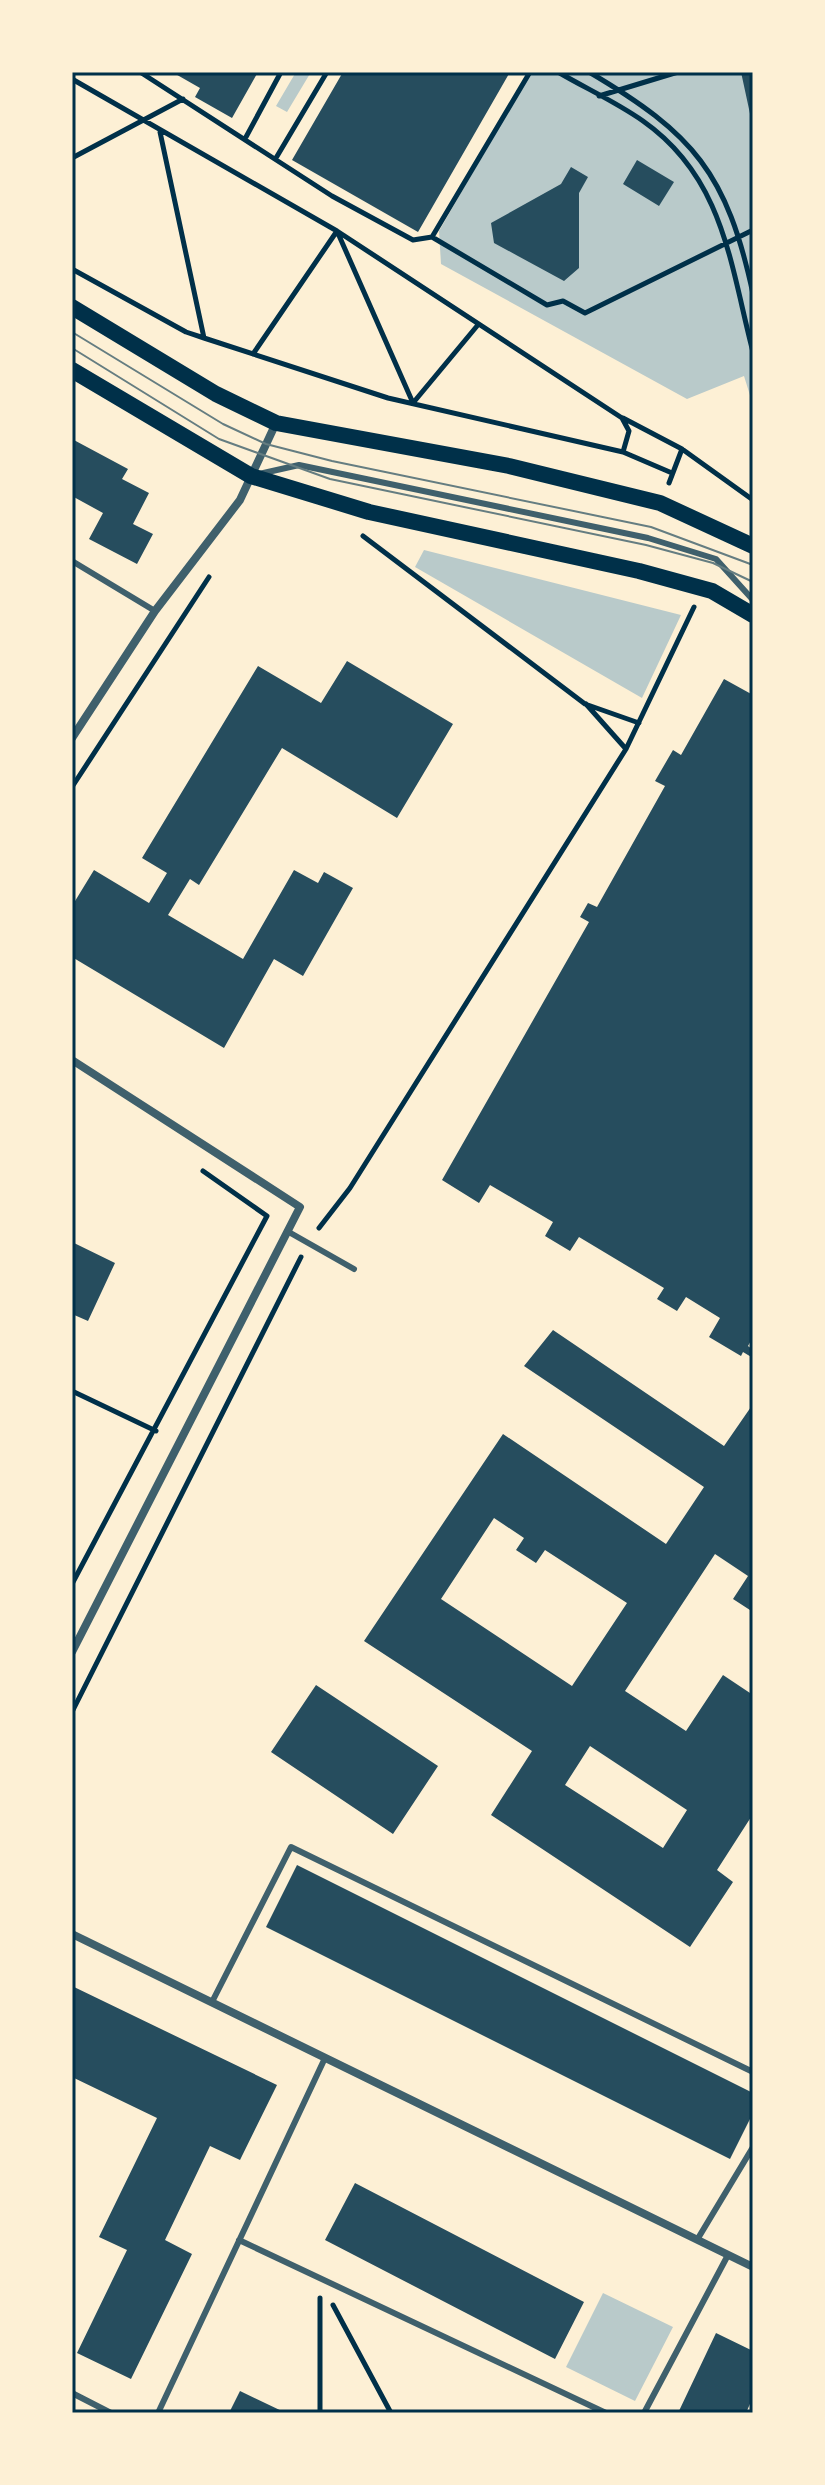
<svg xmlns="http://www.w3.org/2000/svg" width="825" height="2485" font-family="'Noto Sans',sans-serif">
	<rect width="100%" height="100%" fill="#fdf0d5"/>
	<path fill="#b9caca" d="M296,72h15l-24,40 -11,-6z
		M531,72h222v333l-9,-29 -57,23 -246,-135 -2,-33z
		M424,550l257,65 -39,83 -227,-131z
		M603,2293l70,34 -38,74 -69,-34z"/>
	<path fill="#264d5e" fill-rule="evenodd" d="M172,72h86l-26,46 -37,-21 5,-9z
		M343,72h167l-92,160 -126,-72z
		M741,72h12v51h-1z
		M637,160l37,22 -15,24 -36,-22z
		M571,167l17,10 -9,16v75l-15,13 -70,-38 -3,-20 70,-39z
		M72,439l56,30 -6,10 27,14 -16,31 20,10 -16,30 -48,-25 14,-26 -31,-17z
		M347,661l106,63 -56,94 -115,-70 -83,137 -9,-6 -22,36 75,44 51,-89 24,13 6,-11 29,16 -50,88 -29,-17 -50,89 -152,-91v-51l22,-36 55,33 18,-30 -25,-15 116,-192 63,37z
		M724,679l29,16v642l-5,9 5,4v8l-10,-6 -2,4 -32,-19 11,-19 -34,-21 -9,14 -20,-12 7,-11 -85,-51 -9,14 -25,-15 8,-14 -63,-37 -11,18 -37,-23 147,-258 -9,-5 8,-14 9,4 68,-121 -10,-5 18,-31 8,5z
		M72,1242l43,21 -27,58 -16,-7z
		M553,1330l171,116 29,-42v208l-20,-13 15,-23 -33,-22 -90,137 61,40 37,-56 30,20v119l-36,56 16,12 -43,65 -199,-132 41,-64 -168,-110 139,-207 163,110 38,-57 -180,-121zM494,1518l30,20 -8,12 20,13 9,-13 82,53 -55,83 -131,-87zM590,1746l97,64 -24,38 -98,-63z
		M316,1685l122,81 -45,68 -122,-82z
		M297,1865l456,228v20l-23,46 -464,-232z
		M72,1986l205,99 -37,75 -30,-14 -45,94 27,14 -61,125 -54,-26 50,-103 -28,-13 58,-119 -85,-41z
		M355,2183l229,119 -29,57 -230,-119z
		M716,2333l37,18v46l-7,16h-68z
		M240,2391l46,22h-57z"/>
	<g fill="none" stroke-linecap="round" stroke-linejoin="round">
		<path stroke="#003049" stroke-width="5" d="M140,72l192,124 81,44 19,-3 115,68 16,-4 22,12 168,-83
			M558,72c27,16 58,30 85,49 81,57 87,143 110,231
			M589,72c105,62 138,101 164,222
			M72,79l265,152 285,187 7,13 -6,21 -235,-54 -184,-60 -18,-6 -114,-63
			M599,96l79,-24
			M160,132l44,206
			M246,137l35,-65
			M72,158l111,-59
			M276,158l51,-86
			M432,237l98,-165
			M253,354l84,-123 76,172 64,-77
			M623,418l59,31 71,51
			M623,452l49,21
			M669,483l13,-34
			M363,536l222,168 54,19
			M586,704l40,45
			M72,787l137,-210
			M319,1228l31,-40 276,-439 68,-142
			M72,1391l84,40
			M72,1584l195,-368 -64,-45
			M72,1712l229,-455
			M320,2298v115
			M333,2305l58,108"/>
		<path stroke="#3f606c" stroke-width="6" d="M259,474l40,-9 349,73 68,21 37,41
			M72,561l83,50
			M287,1231l67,38
			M212,2002l79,-155 462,225
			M239,2240l367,173
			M697,2240l56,-93
			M72,2393l39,20
			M158,2413l167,-355
			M644,2413l84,-158"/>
		<path stroke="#3f606c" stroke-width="8" d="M72,738l83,-127 85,-111 36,-77
			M72,1060l228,147 -228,445
			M72,1934l681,333"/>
		<path stroke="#003049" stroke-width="16" d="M72,307l144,87 60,29 233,43 151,37 93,43
			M72,370l179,106 118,36 270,59 73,20 41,24"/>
		<path stroke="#657d81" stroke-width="2" d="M72,332l151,92 43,20 66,17 319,66 102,38
			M72,348l147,91 111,40 316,66 67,18 40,19"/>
	</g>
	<rect width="825" height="2485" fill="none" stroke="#fdf0d5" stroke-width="148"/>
	<rect x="74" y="74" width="677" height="2337" fill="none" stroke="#003049" stroke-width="3"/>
</svg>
